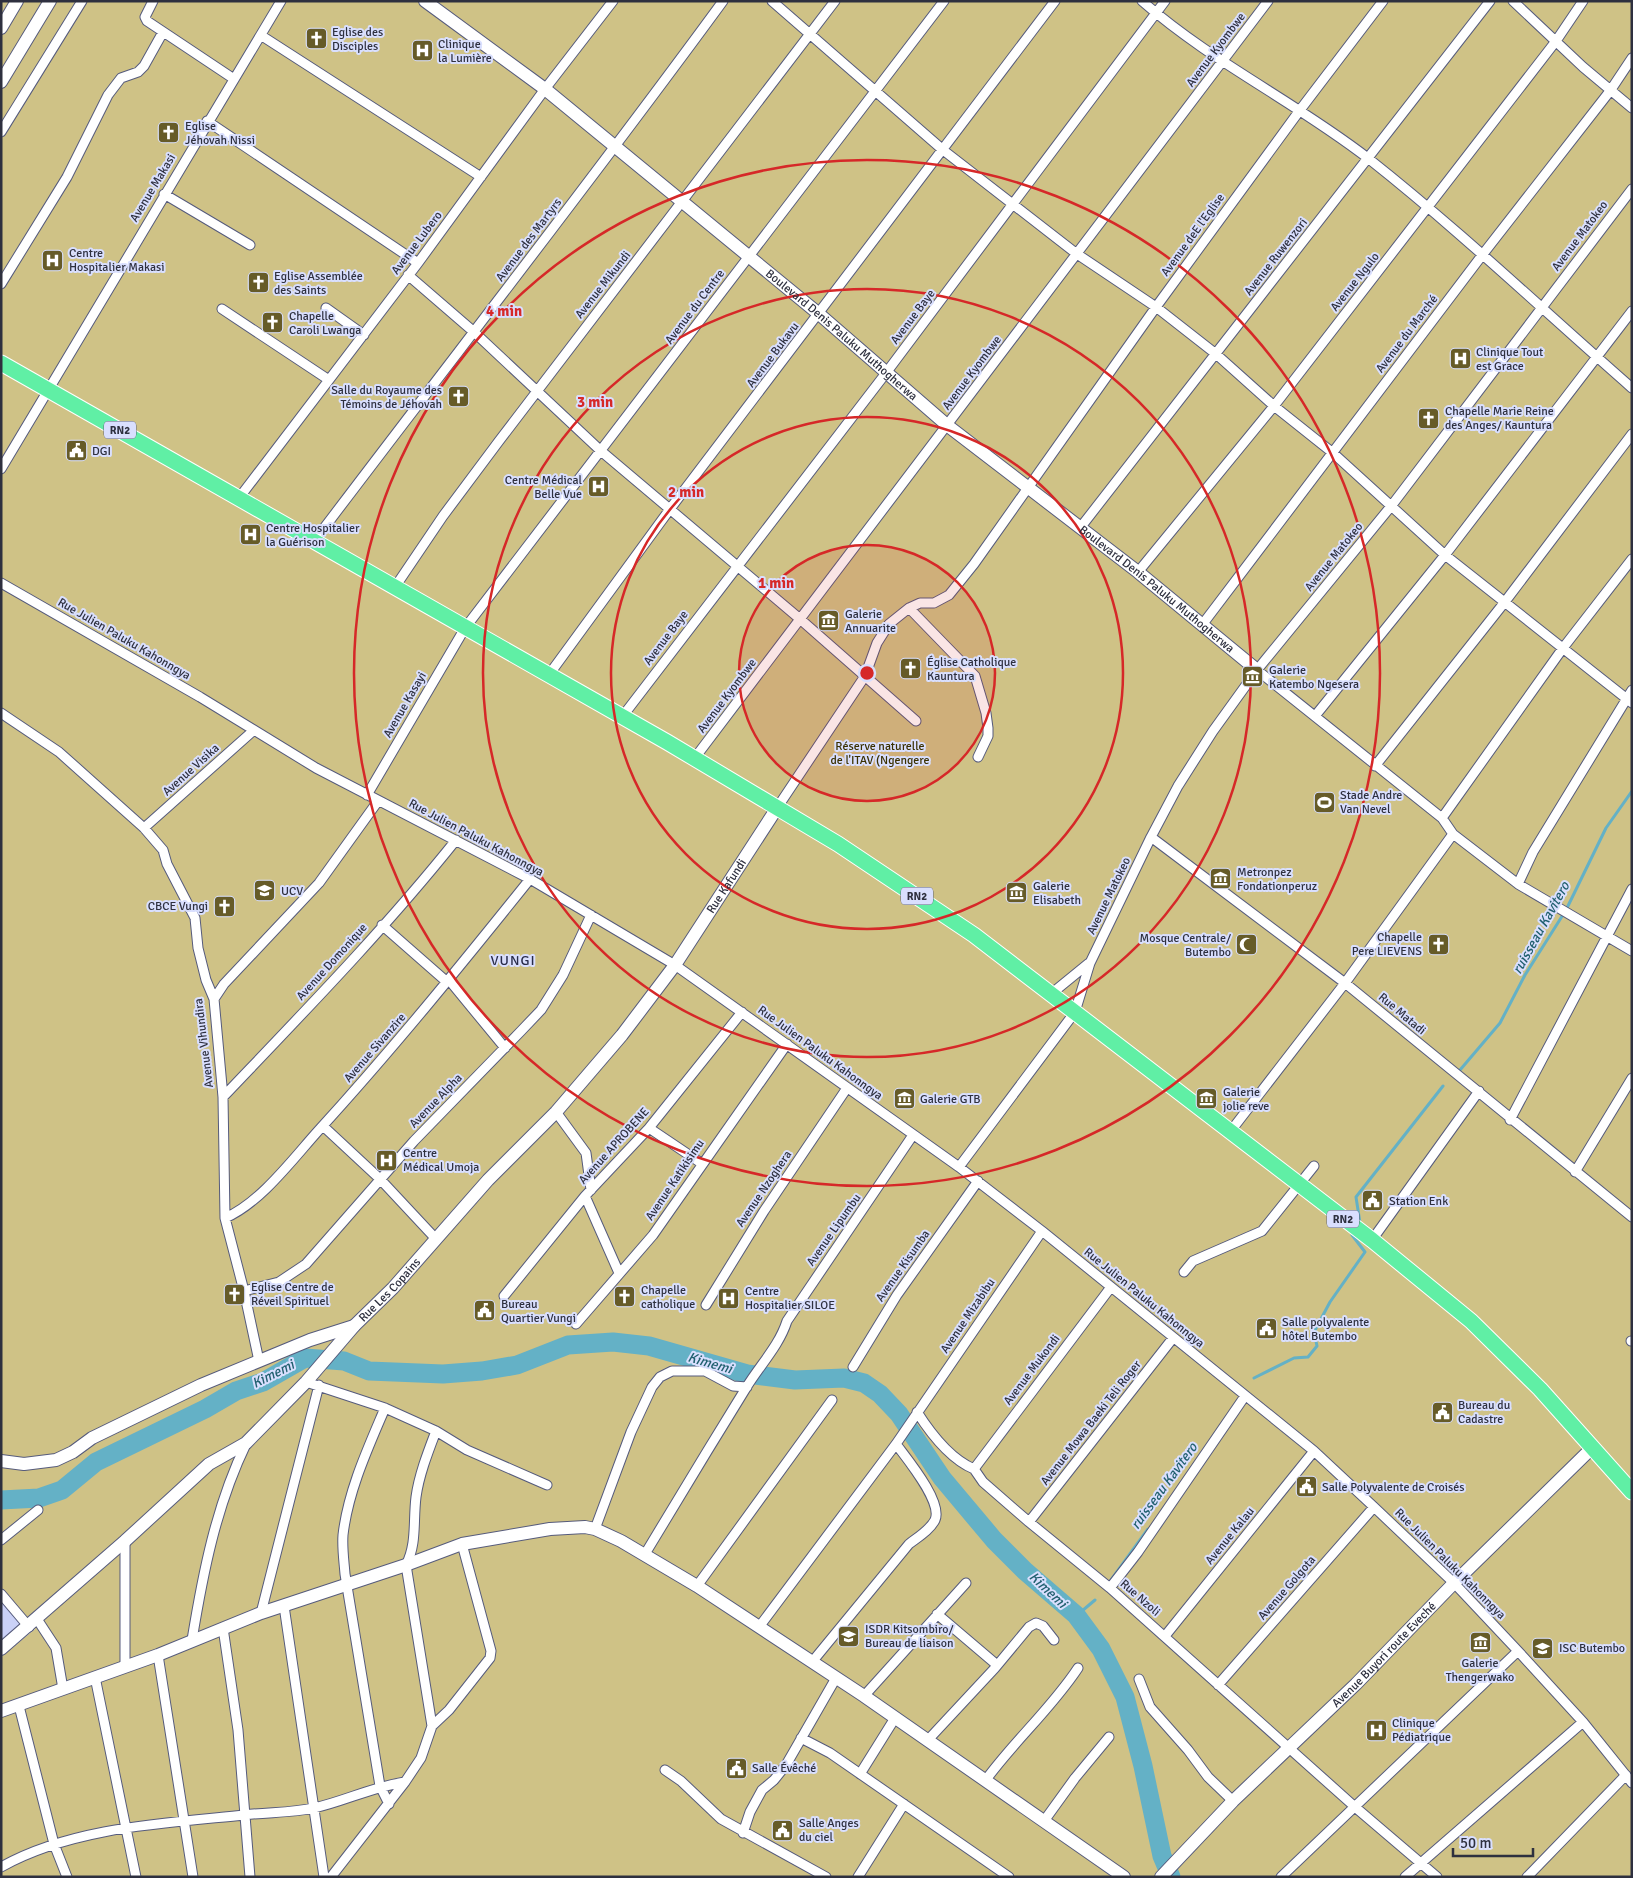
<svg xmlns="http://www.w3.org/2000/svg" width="1633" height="1878" font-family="Signika,sans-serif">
	<rect width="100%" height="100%" fill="#cad1f7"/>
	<path fill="#cfc286" d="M1,1h1631v1876h-1631v-220l34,-28 -34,-39z"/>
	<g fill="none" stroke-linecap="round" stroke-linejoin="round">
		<path stroke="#64b1c6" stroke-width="3" d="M1460,1070l40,-47 25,-48 41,-65 40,-82 26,-37
			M1360,1223l-4,-26 87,-111
			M1254,1378l40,-20 14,-1 9,-11 -3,-14 16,-30 35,-50 -13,-17
			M1111,1580l37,-51
			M1076,1616l19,-16"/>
		<path stroke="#64b1c6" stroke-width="19" d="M1,1500l38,-2 23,-8 34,-28 109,-53 31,-18 27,-9 42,-24 39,3 25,10 74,3 39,-3 35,-6 51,-20 45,-3 36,4 98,28 48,6 49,-2 20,5 16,11 19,20 43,64 52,62 31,31 51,44 25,34 24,48 18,69 19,90 9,21"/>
		<defs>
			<path id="street" d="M153,1l-8,16 2,4 87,58
				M772,1l171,149 134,104 79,53 60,47 58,52 59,47 112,102 187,148
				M1142,1c69,61 154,101 227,158 91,72 175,152 263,229
				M1513,1l70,66 49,41
				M262,36l219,141
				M207,121l211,142
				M1,132l81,-131
				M164,194l86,51
				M408,275l66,57 127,119 199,168 116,102
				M1,284l66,-107 41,-82 13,-17 17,-6 6,-6 19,-34
				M326,308l38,27
				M222,309l107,71
				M1,469c93,-156 187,-312 280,-468
				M239,498l179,-235 127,-174 68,-88
				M1080,528l410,-527
				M315,540c136,-180 275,-357 408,-539
				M1138,572l136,-166 282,-365 27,-40
				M1,583l199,114 116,71 214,111 145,86 284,202 83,64 272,220 60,56 80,76 64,68 65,71 49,61
				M395,587l48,-71 56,-75 336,-440
				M909,608l66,68 11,37 2,15v8l-10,21
				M1202,625l281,-371 127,-163 22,-33
				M1257,670l185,148 11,16 65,50 114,67
				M548,676l122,-167 385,-508
				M1,713l58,39 85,76 19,22 4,14 28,54 3,30 8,32 8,19 9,98 2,121 19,73 15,70
				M1315,716l130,-161 187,-244
				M622,717l264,-344 279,-372
				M694,759l574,-758
				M1375,766l129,-163 128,-169
				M367,795l98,-167 479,-627
				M777,808l88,-132 12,-33 12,-19 20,-16 11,-5h14l15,-8 25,-31 182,-257 144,-197 83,-109
				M1442,818l121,-170 69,-89
				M144,828l110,-98
				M1151,837l194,146 287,234
				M1518,884l15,-32 99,-162
				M382,925l65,57
				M449,980l56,68
				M1051,994l38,-31
				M214,999l10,-15 95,-101 59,-82
				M223,1097c80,-84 161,-167 233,-257
				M556,1112l30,41 5,37
				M1510,1120l122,-231
				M323,1126l57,53 56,60
				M649,1128l52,35
				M1230,1132l115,-149 108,-149
				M959,1167l116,-155 15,-49 61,-126 27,-51 35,-55 44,-61 135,-165 240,-316
				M1575,1172l57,-94
				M585,1196l34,77
				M225,1218c35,-15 67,-58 93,-87 74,-81 143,-166 212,-252
				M1372,1240l107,-149
				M1184,1272l9,-11 69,-30 52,-65
				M244,1291l35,-9 27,-18 108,-123 107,-110 20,-21 22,-35 28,-60
				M504,1296l81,-100 64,-68 93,-116
				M706,1305l58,-94 83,-123
				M576,1324l77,-89 134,-191
				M1631,1341h1
				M853,1367l44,-72 81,-114
				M306,1382l79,26 51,23 31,19 80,35
				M385,1408c-17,40 -37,83 -42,127 -1,13 1,26 2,39l35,212 9,18
				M917,1412c14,22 33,47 57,57
				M974,1469l9,13 46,40 81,66 245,219 82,70
				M974,1469l137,-182
				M1029,1522l144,-184
				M595,1529l36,-97 21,-45 8,-10 12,-6h33l28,15 14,1
				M1,1540l37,-30
				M125,1541v126
				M645,1554c33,-55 67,-111 101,-166 14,-23 33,-42 41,-67l126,-186
				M697,1586l135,-186
				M1110,1588l28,-36 107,-156
				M1,1594l28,33
				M284,1606l40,271
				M261,1613l58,-228
				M937,1614l60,51
				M37,1619l19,29 7,41
				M759,1627l137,-183 146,-213
				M223,1628l15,102 12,147
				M1165,1636l149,-185
				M192,1640c11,-67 24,-134 54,-196
				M158,1655l35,222
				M812,1662l97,-118c9,-7 21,-14 26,-24 8,-18 -28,-61 -39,-76
				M95,1677l41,200
				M1139,1679l11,28 38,43 20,27 25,24
				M1218,1685l156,-178
				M864,1696l102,-113
				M19,1706l35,138 13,33
				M432,1726l17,-16 41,-52 1,-7 -29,-107
				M801,1738l29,15 179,124
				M927,1741l68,-73 34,-41 7,-4 7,3 11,14
				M665,1770l16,11 40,38 105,58
				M860,1774l35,-56
				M985,1781c29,-40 66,-72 93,-113
				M1044,1821l31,-43 34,-41
				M743,1833l7,-21 12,-22 12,-10 12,-15 50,-87
				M1,1867c71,-40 165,-44 244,-52 22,-3 47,-2 69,-7 31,-7 58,-21 91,-26
				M331,1877l74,-95 16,-24 11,-32 -26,-161c11,-21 7,-44 10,-68 3,-22 12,-45 20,-66
				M858,1877l46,-73
				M1281,1877l237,-226
				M1405,1877l178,-155
				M1527,1877l99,-102"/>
			<g id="secondary">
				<path id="s1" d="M425,1l120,88 274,225 129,112 190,146 119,98"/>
				<path d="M1,28l16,-27"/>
				<path d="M1,82l49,-81"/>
				<path d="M1,1461l23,3 32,-4 17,-8 19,-14 109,-53 109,-45 44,-14"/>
				<path id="s2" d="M1,1649l124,-108 84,-77 37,-21 60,-61 48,-56 39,-38 95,-108 68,-68 66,-77 53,-70 102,-157"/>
				<path d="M1,1711l157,-56 103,-42 145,-48 56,-21 88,-15 35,-2 10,2 26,12 76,45 167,110 260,181"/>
				<path id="s3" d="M1161,1877l72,-76 123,-117 98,-101 138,-135"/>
			</g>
			<path id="highway" d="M1,363l666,379 171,102 136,91 398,305 99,81 69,68 92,103"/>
		</defs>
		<use href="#street" stroke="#565b7c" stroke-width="11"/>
		<use href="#secondary" stroke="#565b7c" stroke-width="14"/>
		<use href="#highway" stroke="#fff" stroke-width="17"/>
		<use href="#street" stroke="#fff" stroke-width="9"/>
		<use href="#secondary" stroke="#fff" stroke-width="12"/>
		<use href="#highway" stroke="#60efa5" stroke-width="15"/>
	</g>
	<circle cx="867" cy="673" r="128" fill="#d62828" fill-opacity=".12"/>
	<g fill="none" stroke="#d62828" stroke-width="2.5">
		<circle cx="867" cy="673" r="128"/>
		<circle cx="867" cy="673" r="256"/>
		<circle cx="867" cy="673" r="384"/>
		<circle cx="867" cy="673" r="513"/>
	</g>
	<defs>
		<symbol id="church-square" viewBox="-11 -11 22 22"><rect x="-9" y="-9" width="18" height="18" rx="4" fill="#665b28" stroke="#d9dffe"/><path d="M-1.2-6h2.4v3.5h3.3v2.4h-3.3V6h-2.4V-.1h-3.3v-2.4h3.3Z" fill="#fff"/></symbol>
		<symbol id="hospital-square" viewBox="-11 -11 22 22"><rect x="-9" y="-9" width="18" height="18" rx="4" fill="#665b28" stroke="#d9dffe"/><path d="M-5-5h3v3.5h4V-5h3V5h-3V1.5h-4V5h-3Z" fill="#fff"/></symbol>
		<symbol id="civic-square" viewBox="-11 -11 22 22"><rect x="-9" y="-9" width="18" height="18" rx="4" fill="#665b28" stroke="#d9dffe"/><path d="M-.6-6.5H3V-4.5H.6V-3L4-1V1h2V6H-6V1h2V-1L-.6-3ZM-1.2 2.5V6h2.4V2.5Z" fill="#fff"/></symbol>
		<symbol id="museum-square" viewBox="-11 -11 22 22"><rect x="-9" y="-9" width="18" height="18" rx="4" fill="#665b28" stroke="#d9dffe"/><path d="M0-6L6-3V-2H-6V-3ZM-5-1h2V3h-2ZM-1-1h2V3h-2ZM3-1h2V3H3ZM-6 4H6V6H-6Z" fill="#fff"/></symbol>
		<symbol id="stadium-square" viewBox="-11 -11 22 22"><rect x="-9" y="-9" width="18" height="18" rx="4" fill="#665b28" stroke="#d9dffe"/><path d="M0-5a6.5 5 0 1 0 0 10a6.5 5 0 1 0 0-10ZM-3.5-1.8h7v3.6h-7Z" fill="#fff"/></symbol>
		<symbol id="university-square" viewBox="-11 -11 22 22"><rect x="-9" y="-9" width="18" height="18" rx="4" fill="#665b28" stroke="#d9dffe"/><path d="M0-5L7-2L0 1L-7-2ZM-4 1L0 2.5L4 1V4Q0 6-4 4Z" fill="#fff"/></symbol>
		<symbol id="mosque-square" viewBox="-11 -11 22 22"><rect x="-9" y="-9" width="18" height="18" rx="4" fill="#665b28" stroke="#d9dffe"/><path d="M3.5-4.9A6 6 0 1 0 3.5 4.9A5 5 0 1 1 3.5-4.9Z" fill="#fff"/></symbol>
	</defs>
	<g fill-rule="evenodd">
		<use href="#church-square" x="304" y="26" width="25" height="25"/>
		<use href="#hospital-square" x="410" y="38" width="25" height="25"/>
		<use href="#church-square" x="156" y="120" width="25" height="25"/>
		<use href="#hospital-square" x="40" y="248" width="25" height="25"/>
		<use href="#church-square" x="246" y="270" width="25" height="25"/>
		<use href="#church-square" x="260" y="310" width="25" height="25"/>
		<use href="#hospital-square" x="1448" y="346" width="25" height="25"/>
		<use href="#church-square" x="446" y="384" width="25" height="25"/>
		<use href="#church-square" x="1416" y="406" width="25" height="25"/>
		<use href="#civic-square" x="64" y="438" width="25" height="25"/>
		<use href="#hospital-square" x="586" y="474" width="25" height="25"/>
		<use href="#hospital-square" x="238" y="522" width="25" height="25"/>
		<use href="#museum-square" x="816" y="608" width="25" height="25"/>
		<use href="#church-square" x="898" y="656" width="25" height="25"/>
		<use href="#museum-square" x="1240" y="664" width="25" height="25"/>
		<use href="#stadium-square" x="1312" y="790" width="25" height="25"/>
		<use href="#museum-square" x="1208" y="866" width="25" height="25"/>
		<use href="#university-square" x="252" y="878" width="25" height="25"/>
		<use href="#museum-square" x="1004" y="880" width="25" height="25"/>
		<use href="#church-square" x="212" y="894" width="25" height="25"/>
		<use href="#church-square" x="1426" y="932" width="25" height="25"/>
		<use href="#mosque-square" x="1234" y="932" width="25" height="25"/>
		<use href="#museum-square" x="892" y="1086" width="25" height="25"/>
		<use href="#museum-square" x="1194" y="1086" width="25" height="25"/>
		<use href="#hospital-square" x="374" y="1148" width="25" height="25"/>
		<use href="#civic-square" x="1360" y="1188" width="25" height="25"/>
		<use href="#church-square" x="222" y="1282" width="25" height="25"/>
		<use href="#church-square" x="612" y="1284" width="25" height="25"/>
		<use href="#hospital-square" x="716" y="1286" width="25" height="25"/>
		<use href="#civic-square" x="472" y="1298" width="25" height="25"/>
		<use href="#civic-square" x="1254" y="1316" width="25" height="25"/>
		<use href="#civic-square" x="1430" y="1400" width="25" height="25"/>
		<use href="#civic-square" x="1294" y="1474" width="25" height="25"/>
		<use href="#university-square" x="836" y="1624" width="25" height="25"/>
		<use href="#museum-square" x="1468" y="1630" width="25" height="25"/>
		<use href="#university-square" x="1530" y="1636" width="25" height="25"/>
		<use href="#hospital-square" x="1364" y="1718" width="25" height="25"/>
		<use href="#civic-square" x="724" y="1756" width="25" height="25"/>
		<use href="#civic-square" x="770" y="1818" width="25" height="25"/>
	</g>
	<g text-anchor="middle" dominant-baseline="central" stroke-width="4" stroke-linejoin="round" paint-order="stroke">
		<g fill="#d9dffe" stroke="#616478" stroke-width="1">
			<rect x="104" y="421.5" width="32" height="17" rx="4"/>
			<rect x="901" y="887.5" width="32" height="17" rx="4"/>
			<rect x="1327" y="1210.5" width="32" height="17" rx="4"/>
		</g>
		<g font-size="11" font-weight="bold" fill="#2e303f">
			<text x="120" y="430">RN2</text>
			<text x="917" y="896">RN2</text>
			<text x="1343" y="1219">RN2</text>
		</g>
		<g font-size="12" fill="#2e303f" stroke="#d9dffe" text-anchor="start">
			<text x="332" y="32">Eglise des<tspan x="332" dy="14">Disciples</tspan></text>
			<text x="438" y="44">Clinique<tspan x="438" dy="14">la Lumière</tspan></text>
			<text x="185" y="126">Eglise<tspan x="185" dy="14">Jéhovah Nissi</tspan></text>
			<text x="69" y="253">Centre<tspan x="69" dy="14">Hospitalier Makasi</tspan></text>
			<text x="274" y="276">Eglise Assemblée<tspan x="274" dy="14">des Saints</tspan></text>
			<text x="289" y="316">Chapelle<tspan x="289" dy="14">Caroli Lwanga</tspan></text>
			<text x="1476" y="352">Clinique Tout<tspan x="1476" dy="14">est Grace</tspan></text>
			<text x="442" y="390" text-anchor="end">Salle du Royaume des<tspan x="442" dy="14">Témoins de Jéhovah</tspan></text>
			<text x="1445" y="411">Chapelle Marie Reine<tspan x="1445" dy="14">des Anges/ Kauntura</tspan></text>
			<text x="92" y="451">DGI</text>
			<text x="582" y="480" text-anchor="end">Centre Médical<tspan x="582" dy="14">Belle Vue</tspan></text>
			<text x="266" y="528">Centre Hospitalier<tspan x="266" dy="14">la Guérison</tspan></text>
			<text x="845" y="614">Galerie<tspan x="845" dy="14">Annuarite</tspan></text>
			<text x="927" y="662">Église Catholique<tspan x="927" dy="14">Kauntura</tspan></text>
			<text x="1269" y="670">Galerie<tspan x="1269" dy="14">Katembo Ngesera</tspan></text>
			<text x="1340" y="795">Stade Andre<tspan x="1340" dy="14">Van Nevel</tspan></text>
			<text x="1237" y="872">Metronpez<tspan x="1237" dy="14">Fondationperuz</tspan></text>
			<text x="1033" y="886">Galerie<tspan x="1033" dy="14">Elisabeth</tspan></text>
			<text x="281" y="891">UCV</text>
			<text x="208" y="906" text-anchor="end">CBCE Vungi</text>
			<text x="1422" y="937" text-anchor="end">Chapelle<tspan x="1422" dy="14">Pere LIEVENS</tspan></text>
			<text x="1231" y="938" text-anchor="end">Mosque Centrale/<tspan x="1231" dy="14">Butembo</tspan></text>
			<text x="1223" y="1092">Galerie<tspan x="1223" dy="14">jolie reve</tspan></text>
			<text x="920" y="1099">Galerie GTB</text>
			<text x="403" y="1153">Centre<tspan x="403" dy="14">Médical Umoja</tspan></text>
			<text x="1389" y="1201">Station Enk</text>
			<text x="251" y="1287">Eglise Centre de<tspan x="251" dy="14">Réveil Spirituel</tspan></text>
			<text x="641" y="1290">Chapelle<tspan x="641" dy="14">catholique</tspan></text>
			<text x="745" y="1291">Centre<tspan x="745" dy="14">Hospitalier SILOE</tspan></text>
			<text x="501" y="1304">Bureau<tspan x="501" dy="14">Quartier Vungi</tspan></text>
			<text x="1282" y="1322">Salle polyvalente<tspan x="1282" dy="14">hôtel Butembo</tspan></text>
			<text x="1458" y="1405">Bureau du<tspan x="1458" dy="14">Cadastre</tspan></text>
			<text x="1322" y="1487">Salle Polyvalente de Croisés</text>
			<text x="865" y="1629">ISDR Kitsombiro/<tspan x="865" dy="14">Bureau de liaison</tspan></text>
			<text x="1559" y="1648">ISC Butembo</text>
			<text x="1480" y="1663" text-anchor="middle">Galerie<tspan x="1480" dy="14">Thengerwako</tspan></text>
			<text x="1392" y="1723">Clinique<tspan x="1392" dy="14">Pédiatrique</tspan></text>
			<text x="752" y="1768">Salle Évêché</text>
			<text x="799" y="1823">Salle Anges<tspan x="799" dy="14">du ciel</tspan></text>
		</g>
		<g font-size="12" fill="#2e303f" stroke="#d9dffe">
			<text transform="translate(1216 50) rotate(-53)">Avenue Kyombwe</text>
			<text transform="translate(153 188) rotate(-59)">Avenue Makasi</text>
			<text transform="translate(1193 235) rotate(-54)">Avenue deE l'Eglise</text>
			<text transform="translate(1580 236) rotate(-53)">Avenue Matokeo</text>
			<text transform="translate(529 240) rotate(-53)">Avenue des Martyrs</text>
			<text transform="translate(417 243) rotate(-53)">Avenue Lubero</text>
			<text transform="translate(1276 257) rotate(-52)">Avenue Ruwenzori</text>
			<text transform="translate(1355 282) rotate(-52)">Avenue Ngulo</text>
			<text transform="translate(603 285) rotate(-52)">Avenue Mikundi</text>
			<text transform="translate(695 307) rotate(-53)">Avenue du Centre</text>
			<text transform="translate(913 317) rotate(-53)">Avenue Baye</text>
			<text transform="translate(1407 334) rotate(-53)">Avenue du Marché</text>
			<text stroke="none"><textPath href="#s1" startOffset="534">Boulevard Denis Paluku Muthogherwa</textPath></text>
			<text transform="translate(773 355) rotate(-53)">Avenue Bukavu</text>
			<text transform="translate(972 373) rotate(-53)">Avenue Kyombwe</text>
			<text transform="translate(1334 557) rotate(-51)">Avenue Matokeo</text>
			<text stroke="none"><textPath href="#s1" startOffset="939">Boulevard Denis Paluku Muthogherwa</textPath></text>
			<text transform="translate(666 638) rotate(-53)">Avenue Baye</text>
			<text transform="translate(124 639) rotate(30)">Rue Julien Paluku Kahonngya</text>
			<text transform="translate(727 696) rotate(-53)">Avenue Kyombwe</text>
			<text transform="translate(405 705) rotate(-60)">Avenue Kasayi</text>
			<text transform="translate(191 770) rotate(-42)">Avenue Visika</text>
			<text transform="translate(476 838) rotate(28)">Rue Julien Paluku Kahonngya</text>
			<text stroke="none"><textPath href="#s2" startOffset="1058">Rue Kafundi</textPath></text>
			<text transform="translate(1109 896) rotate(-64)">Avenue Matokeo</text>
			<text transform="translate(332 962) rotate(-48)">Avenue Domonique</text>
			<text transform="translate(1402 1014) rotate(40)">Rue Matadi</text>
			<text transform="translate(204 1043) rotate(-97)">Avenue Vihundira</text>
			<text transform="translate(375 1048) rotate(-49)">Avenue Sivanzire</text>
			<text transform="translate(820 1053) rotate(36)">Rue Julien Paluku Kahonngya</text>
			<text transform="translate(436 1101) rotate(-46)">Avenue Alpha</text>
			<text transform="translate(614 1146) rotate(-48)">Avenue APROBENE</text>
			<text transform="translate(675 1180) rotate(-56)">Avenue Katikisimu</text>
			<text transform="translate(764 1189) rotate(-56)">Avenue Nzoghera</text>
			<text transform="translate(834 1230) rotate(-55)">Avenue Lipumbu</text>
			<text transform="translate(903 1266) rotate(-55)">Avenue Kisumba</text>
			<text stroke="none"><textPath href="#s2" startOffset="531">Rue Les Copains</textPath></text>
			<text transform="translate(1144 1298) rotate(39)">Rue Julien Paluku Kahonngya</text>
			<text transform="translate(968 1316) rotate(-56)">Avenue Mizabibu</text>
			<text transform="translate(1032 1370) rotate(-53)">Avenue Mukondi</text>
			<text transform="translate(1091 1423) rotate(-52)">Avenue Mowa Baeki Teli Roger</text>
			<text transform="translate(1230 1536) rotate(-51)">Avenue Kalau</text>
			<text transform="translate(1450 1564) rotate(45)">Rue Julien Paluku Kahonngya</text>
			<text transform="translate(1287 1588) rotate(-49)">Avenue Golgota</text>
			<text transform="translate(1140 1598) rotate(41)">Rue Nzoli</text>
			<text stroke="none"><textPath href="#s3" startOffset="315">Avenue Buyori route Eveché</textPath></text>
		</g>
		<g font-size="12" fill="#3a3000" stroke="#d9dffe">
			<text x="880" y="746">Réserve naturelle<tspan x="880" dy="14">de l'ITAV (Ngengere</tspan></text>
		</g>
		<g font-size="14" font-style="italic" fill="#21606f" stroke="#d9dffe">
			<text transform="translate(1541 928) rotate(-61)">ruisseau Kavitero</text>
			<text transform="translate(710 1363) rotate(16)">Kimemi</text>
			<text transform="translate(273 1374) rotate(-27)">Kimemi</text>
			<text transform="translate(1164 1486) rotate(-54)">ruisseau Kavitero</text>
			<text transform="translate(1048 1590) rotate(43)">Kimemi</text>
		</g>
		<g font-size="14" letter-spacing="1" fill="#292c4a" stroke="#d9dffe">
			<text x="513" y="960">VUNGI</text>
		</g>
	</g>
	<circle cx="867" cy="673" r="8" fill="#d62828" stroke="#d9dffe" stroke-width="2.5"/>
	<g font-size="15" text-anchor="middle" font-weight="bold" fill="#d62828" stroke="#d9dffe" stroke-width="4" stroke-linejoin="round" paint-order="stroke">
		<text x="504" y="316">4 min</text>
		<text x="595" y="407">3 min</text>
		<text x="686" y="497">2 min</text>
		<text x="776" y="588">1 min</text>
	</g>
	<rect width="1633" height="1878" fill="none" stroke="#2e303f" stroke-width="5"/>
	<path d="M1453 1848v8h80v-8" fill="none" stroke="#2e303f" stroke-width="2.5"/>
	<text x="1460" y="1848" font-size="15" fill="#2e303f" stroke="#d9dffe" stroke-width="4" paint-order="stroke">50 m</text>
</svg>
